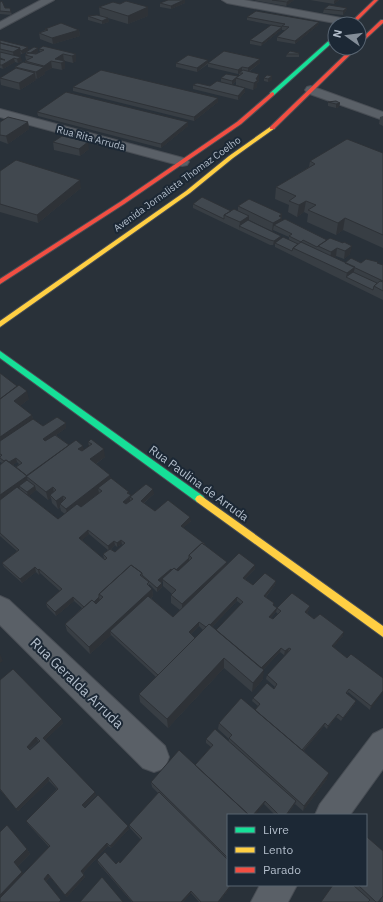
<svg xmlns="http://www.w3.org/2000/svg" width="383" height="902" font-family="'IBM Plex Sans',sans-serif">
	<rect width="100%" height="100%" fill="#293139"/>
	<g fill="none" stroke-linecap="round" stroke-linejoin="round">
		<defs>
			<path id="street" d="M41,0h13l-54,29v-7z
				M222,0h22l108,20 5,3 -17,1 -113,-21z
				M311,86l72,26v8l-76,-27 -2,-3 2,-3z
				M0,109l187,50 2,3 -2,3 -5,1 -182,-49z
				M0,596l9,4 156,146 4,11 -4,11 -11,4 -11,-4 -143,-143z
				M383,729v40l-33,46h-35l5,-11 53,-70z
				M260,885h37l-9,17h-37z"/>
			<path id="fast" d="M333,37h2v3l-61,55h-4v-2z
				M0,351l203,145 2,3 -2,3h-6l-197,-144z"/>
			<path id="slow" d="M270,127l5,1 -42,30 -43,35 -190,134v-6l186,-130 43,-35z
				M200,495l183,131v11l-186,-135 -2,-3 2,-3z"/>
			<path id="jam" d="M374,0h4l-24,24h-5z
				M381,20h2v3l-24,22v-4z
				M352,48h5l-83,81h-4v-2z
				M272,92l2,1v2l-33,29 -117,80 -124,80v-5l120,-77 117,-80z"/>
		</defs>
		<use href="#street" stroke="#484d54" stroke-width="2"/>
		<use href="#fast" stroke="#484d54" stroke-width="2"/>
		<use href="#slow" stroke="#484d54" stroke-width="2"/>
		<use href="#jam" stroke="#484d54" stroke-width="2"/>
		<use href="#street" fill="#5a6067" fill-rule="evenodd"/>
		<use href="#fast" fill="#16e098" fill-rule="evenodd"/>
		<use href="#slow" fill="#ffcf43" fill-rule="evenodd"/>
		<use href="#jam" fill="#f24e42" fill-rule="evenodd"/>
	</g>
	<path fill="#383e44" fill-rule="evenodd" d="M253,0h41l-8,6z
		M310,0h29l-5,4z
		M0,2l5,6 6,4 1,3 -12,-1z
		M160,3h25l-14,6 -11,-2z
		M120,4l28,3v9l-20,8 -20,-6 1,4 -7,2 -14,-4v-4h12l-1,-9z
		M347,8l-1,3 -3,4 -20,-2 1,-4z
		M247,17l72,5 -1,3 -23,19 -18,-3v-4l9,-7h-4v-3l-35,-7z
		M282,27l-1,3 -20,16 -11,-2v-4z
		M45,29l34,1 1,6 -27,8 -13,-5 -1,-6 6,-3z
		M0,40l28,10 10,-2v4l-3,2h1l4,-2 -1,-3 37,5v7l-3,2 -8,-2v7l-3,2 -10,-2 -8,4 1,2 -8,5 -1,-1v2l-16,10 -19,-5 -1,-7 15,-9v-2l10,-4v-2l1,-1 -1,-5h1v-3l-4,2h-1v1l-3,1 4,5 -4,2 -3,-1 -12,7 -3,-1z
		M299,53v4h-13l1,-3z
		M260,59v4l-11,9 10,9 -2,2v4l-4,3 -17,-5v-4l-4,4 -11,-3v-4l17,-1 1,-1v-3l-1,1 -30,-7v-3l-11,8 -21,-5v-4l32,-3v3z
		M272,76v4l-4,2 -4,-1v-3z
		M193,85l17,1 35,2v4l-7,8 -45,-11z
		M73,87l145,11v4l-24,19 -121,-30z
		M328,102l12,1 -1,4 -3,1 -8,-2z
		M37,112l151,10v4l-27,22 -123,-32z
		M383,116v10l-4,-2 1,-7z
		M0,122h28l1,7 -21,15 -8,-3z
		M53,142l36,7 -9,7 -26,-6z
		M383,153v95l-40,-18 -7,5 -29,-13 1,-8 -4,-2 -7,5 -9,-5 1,-7 -14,-6 1,-12 33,-20 1,-6z
		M0,171l81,17 -43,35 -38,-11z
		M193,204l38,7h7v-5l44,8v7l3,-2 65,35 -6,5 -8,-3 -2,1 11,6 33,-1v2l5,1v35l-108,-53v-3l-2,1h-3l-77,-37zM249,220l23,11 1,-1 16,7v3l-9,-1 1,-3 -32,-15z
		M0,373l29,26 -9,7 12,9 1,4 10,7 23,2 -10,7 13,10 15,5 5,-4 -1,-4 3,-3 14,18 -9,7 15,14 18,16 2,2 23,-2 -10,9 11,8 36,10 -8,7 22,16v1l21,21 29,3 -10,10 8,6 23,-4 -1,4 -9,12 8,9 3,2 33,-2 -1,4 -2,3 7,6 29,17 -10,11 14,11 36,20 -13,32 -22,-18 -1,2 8,10 -14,17 -5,-4 -9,12 -3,-3 -20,25 23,28 -24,32 -8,-7 -8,11h-12l-11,-11 -36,11v70h4l-13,17h-20l-8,-9 -8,9h-51l-34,-39 -1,-3 19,4 4,-1 21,-23 -11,-12 -1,-3 29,-32 -6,-6 -1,-5 44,-17 16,-18 -5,-4v-4l23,2v-2l-11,-10 1,-6 36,-13 3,-4 -6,-5 1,-3 21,-9 1,-2 -9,-8 1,-4 21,-23 -4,3 -4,-3 -17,18v9l-11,13 -28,-24 -56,60 -28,-26 -1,-8 17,-17 -45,-42 -21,19 -23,-23 -2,-7 17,-16 -8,-7 -18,15 -9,-9 -1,-4 14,-12 -20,-18 -1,2 -3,-3 -14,11 -18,-16 -2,-4 15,-12 -17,-15v-71l2,-2 -2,-1zM17,462l2,2 -3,3 -3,-2zM36,490l12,10 3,-2 1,5 6,6 2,-2 1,4 4,3 -7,5 -29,-23zM89,534l19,16 -5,4 1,5 1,1 -23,-20zM122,544l1,1 -8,7 -4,-3 4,-4 2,2zM163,581v5l9,8 -1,1v8l9,7 -7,7 -22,-19 2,-2 -1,-7 -3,-3v-2l8,8 5,-5v-4h-1zM237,601l4,3 -25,26 -4,-3zM277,608l-1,4 2,2 -5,5 -2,-1 5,-6zM199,626l4,4 -8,8 -4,-4z
		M0,680l63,43 -18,17 51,55 -12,12 45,22 -18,19 -3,-2 -25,27 2,4 -18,20 -17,-20 -4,4 -46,21v-70l27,17 3,5 -13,13 6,7 26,-27 -21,-23 -2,-3 31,-32 -8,-8 -31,30 -18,-21zM38,741l1,1 -9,8h-1z
		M383,851v51h-1l-2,-2 -2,2h-9l-36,-17h33z"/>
	<path fill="#2e3237" d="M184,0h1v3l-14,6v-3z
		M290,0h4l-8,6 1,-4z
		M335,0h4l-5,4v-3z
		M148,7v9l-20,8v-8z
		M347,8l-1,3 -3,4v-4z
		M108,18l1,4 -7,2v-3z
		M319,22l-1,3 -23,19v-3z
		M282,27l-1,3 -20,16 1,-3z
		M79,30l1,6 -27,8 -1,-6z
		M28,47v4l-6,3 -1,-3z
		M20,48l1,7 -7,4 1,3 -12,7 -1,-4 12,-7 -1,-6z
		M38,48v4l-8,4v-3z
		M63,54l1,7 -9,-2z
		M76,54v7l-3,2 -1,-7z
		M21,57l1,4 -4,2 -1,-4z
		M260,59v4l-12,9v-4z
		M208,60v3l-11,9v-4z
		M51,61l1,7 -8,4v-6z
		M65,61v7l-3,2 -1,-7z
		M44,67l1,7 -8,5 -1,-7z
		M242,67v4l-4,3v-4z
		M35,73l1,7 -16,10 -1,-7z
		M259,74v7l-2,2v4l-4,3 1,-7z
		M238,76v3l-2,-1v3l-4,4v-4z
		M272,76v4l-4,2v-3z
		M245,88v4l-7,8v-4z
		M218,98v4l-24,19v-4z
		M340,103l-1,4 -3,1v-4z
		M28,122l1,7 -21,15 -2,-8z
		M188,122v4l-27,22v-4z
		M88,142l1,7 -9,7 -1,-7z
		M80,180l1,8 -43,35 -1,-8z
		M306,201l-2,11 -7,5 2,-12z
		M282,214v8l-8,3 -1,5 -1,1 1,-8 6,-7z
		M249,216v8l-10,2v4l1,-8z
		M345,218l-2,12 -7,5 2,-12z
		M281,236l-1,4 -5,3v1l-2,1 1,-4z
		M352,246l-2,8 -6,5 1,-8z
		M337,248l-1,8 -6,4 1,-8z
		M355,267l-2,8 -7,2 1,-4z
		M27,391l2,8 -13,10 -2,-8z
		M32,415l2,8 -34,24v-10z
		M66,423v5l-23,16v-5z
		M83,446l2,8 -7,-5z
		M104,449l1,8 -14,10 -1,-8z
		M16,458l1,4 -8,6 -2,-4z
		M110,475l1,8 -13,5 1,5 -31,24 -2,-8z
		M27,476l1,8 -9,2 1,4 -20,15v-10z
		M35,486l1,4 -8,7 -1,-5z
		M53,487l1,8h-4l1,3 -3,2 -2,-8z
		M153,489l1,5 -13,11v-4z
		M63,496l1,8h-4v3l-2,2 -2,-8z
		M130,497v4l-7,5v-4z
		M190,517l1,4 -10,9v-4z
		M88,530l1,4 -9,8 -1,-4z
		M121,540l1,4 -5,3v-4z
		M114,541l1,4 -6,6 -1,-5z
		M189,558v5l-15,13v-4z
		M227,562l-1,7 -44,43v-8z
		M255,565v4l-13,13 1,-4z
		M35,567l1,5 -14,11 -2,-4z
		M39,569l1,4 -1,2 -1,-5z
		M171,569v4l-9,6 1,2 -4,3 -1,-4z
		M276,581l-1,4 -12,15 1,-4z
		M162,583v4l-5,5v-4z
		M152,589l1,7 -41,37 -2,-2 1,4 -21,19 -1,-7z
		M73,597l1,4 -18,15 -1,-4z
		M99,597l1,4 -14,8z
		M237,597v4l-30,31v-4z
		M310,606l-1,4 -5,6 1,-4z
		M277,608l-1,4 -8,9 1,-4z
		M199,622v4l-10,10v-4z
		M344,632l-1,4 -12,14 1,-4z
		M281,648l-1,4 -22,23v-4z
		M289,648l-1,4 -4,3 1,-4z
		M0,654l3,7 -3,2z
		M224,658v10l-56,60 -1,-9z
		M264,670l-1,9 -11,13 1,-9z
		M383,691v1l-13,18 1,-4z
		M356,701l-1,3 -14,17 2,-3z
		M338,714l-2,3 -9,12 1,-3z
		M62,719l1,4 -19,18 -1,-3z
		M325,723l-1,3 -24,30 1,-3z
		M36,737l2,4 -10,9 -1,-3z
		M329,773l-2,6 -24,32 1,-5z
		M48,777l1,4 -31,30 -2,-2z
		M95,792l1,3 -13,13 -1,-3z
		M265,801l-1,3 -9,11h-2z
		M296,801l-1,3 -8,11h-1z
		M128,826l1,3 -18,19 -1,-2z
		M107,843l1,3 -26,28 -1,-3z
		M27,849l3,5 -13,13 -3,-5z
		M22,872l3,5 -25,25v-7z
		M48,874l2,3 -5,5 -1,-3z
		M84,875l1,2 -18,20 -2,-2z
		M231,885h1l-13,17h-1z
		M191,891v2l-8,9h-2z"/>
	<path fill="#41484f" stroke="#2e3237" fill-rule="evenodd" d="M168,0h16l-13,6 -11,-3z
		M272,0h18l-3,2z
		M2,1l3,7h5l1,4 -11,-1v-9z
		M126,1l22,6 -20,9 -29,-9 14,-5 7,2z
		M329,5l18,3 -4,3 -19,-2z
		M256,11l63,11 -24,19 -18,-4 12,-10 -7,-1 3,-2 -38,-7z
		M97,15l11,3 -6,3 -14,-5z
		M61,23l18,7 -27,8 -13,-5 9,-3 -3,-1z
		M271,25l11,2 -20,16 -12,-3z
		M0,40l28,7 -7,4 -1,-1v-2l-20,-5z
		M0,43l20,5 -7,4 -13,-3z
		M43,46l33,8 -4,2 -9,-2 -8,5 10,2 -4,2 -10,-2 -7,5 -19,-5 8,-4 -8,-2 4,-2 7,1 8,-4 -5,-1z
		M34,47l4,1 -8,5 -4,-1z
		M224,51l36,8 -12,9 -6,-1 -4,3 -30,-7z
		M290,51l9,2v1h-12z
		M0,52l21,5 -4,2 -3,-1 -12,7h-2v-6l4,1h1l-5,-2z
		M188,55l20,5 -11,8 -21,-5z
		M23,62l21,5 -8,5 -21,-5z
		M16,68l19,5 -16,10 -19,-5z
		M101,70l117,28 -24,19 -121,-30z
		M243,70l16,4 -3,5 2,1 -4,3 -18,-5 7,-5h-4z
		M226,74l12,2 -6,5 -11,-3z
		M267,75l5,1 -4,3 -4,-1z
		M217,81l28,7 -7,8 -45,-11 4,-2 13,3z
		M66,92l122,30 -27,22 -124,-32z
		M336,101l4,2 -4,1 -8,-2z
		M8,117l20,5 -22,14 -6,-1v-13z
		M62,136l26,6 -9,7 -26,-7z
		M347,139l36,14v82l-38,-17 -7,5 -30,-13 8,-5 -10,-4 -7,4 -10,-4 7,-5 -20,-9 39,-23 -5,-3z
		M16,160l64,20 -43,35 -37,-11v-33z
		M202,197l29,14 -7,4v4l-31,-15z
		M249,199l33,15 -3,2 3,2 -9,5 -35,-17z
		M234,209l15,7 -9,6 -16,-7z
		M285,219l42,21 -9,6 -1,1 -14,-7 -2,2 -12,-6 3,-2 -18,-9z
		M248,220l33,16 -7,5 -4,-1 -31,-14z
		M283,237l15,7 -5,4 -1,3 -17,-8z
		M330,238l13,5 1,-1 8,4 -7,5 -8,-3 -6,4 -13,-6z
		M301,242l54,25 -8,6 -54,-25z
		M351,258l10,5 5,-4 12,3 -1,1 6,2v16l-38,-18z
		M353,272l24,11 -3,3 -1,4 -27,-13z
		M380,281l3,1v9l-9,-5z
		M0,373l17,13 -17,13z
		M19,385l8,6 -13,10 18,14 -32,22v-38z
		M57,417l9,6 -23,16 2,2 10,-6 14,10 -42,31 -11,-9 6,-4 -6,-5 -7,4 -3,-2 -2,1 -4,-3v-1l2,-2 -2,-1v-13l33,-22 10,7z
		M91,439l13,10 -14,10 20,16 -44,34 -6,-5 6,-6 -3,-2 -7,5 -6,-6 6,-5 -3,-3 -7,5 -20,-16 50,-36 7,6 -5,3 4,2 10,-7 -4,-2z
		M6,460l21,16 -27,19v-30z
		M111,478l18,14 -2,1 4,2 -8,7 3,2 7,-5 -3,-2 16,-13 7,5 -12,12 14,10 13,-11 22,17 -9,9 24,18 -1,1 -2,-2 -13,12v3l-13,12 -2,-2 -2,2 -1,-1 -13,11 4,3 -5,5 -15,-13v-2l-11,-8 -32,29v3l-5,5 -2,-2 -8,7 -11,-10 -18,15 -9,-9 16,-14 -23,-20 -1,1 -3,-3 -15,12 -18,-16 17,-13 -19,-17v-33l17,-13 41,32 19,-15 4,3 21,-16 -4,-3zM88,530l20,16 6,-5 3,2 4,-3 4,3 -10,9 -5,-3 -7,5 4,4 -2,2 -26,-22z
		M27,480l8,6 -8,6 -8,-6z
		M202,543l25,19 -45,42 -11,-9 5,-5 -14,-11 12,-11 4,3 14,-13 -3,-3z
		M239,553l16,12 -12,13 10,7 12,-12 11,8 -12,15 10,7 -1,2 4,3 -8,9 4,2 8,-8 -4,-3 15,-15 18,13 -5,6 9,7 6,-5 24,18 -12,14 15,12 4,-4 32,24v13l-12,15 -22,-17 -3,4 10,8 -13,17 -5,-4 -10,12 -3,-3 -23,27 -47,-40 5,-6 -7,-6 14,-15 7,6 3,-5 -10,-9 24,-26 -2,-1 -4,3 -4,-3 -20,20 -45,-38 27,-28 -6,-5 -27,28 -1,-1 -3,3 -7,-5 -10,10 6,6 -37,37 -48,-44 38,-35 25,21z
		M131,565l11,8 -2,2 9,7 -2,2 5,5 -63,58 -24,-23 27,-24 4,4 7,-7 -4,-3z
		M209,624l55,46 -11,13 -29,-25 -57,61 -28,-25z
		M13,669l49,50 -19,19 52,54 -13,13 3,3 13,-13 30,31 -18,20 -3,-3 -26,28 3,4 -19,20 -17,-21 -4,5 17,21 -2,2h-59v-4l50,-52 -24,-25 32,-32 -10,-12 -32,32 -16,-20v-109zM36,737l4,4 -10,9 -3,-3z
		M241,698l88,75 -25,33 -75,-68 3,-3 -13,-12z
		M215,729l81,72 -10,14h-7l-14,-14 -12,14h-4l-54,-50 18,-20 -7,-6z
		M179,750l70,65h-21v43l-77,-76z
		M159,792l69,68v25h3l-13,17h-17l-10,-11 -10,11h-48l-36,-42 8,-8 11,12 3,-3 1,2 22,-25 -13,-13z
		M7,825l20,24 -13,13 8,10 -22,23v-63z
		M367,837l16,14v45l-5,6h-2l-18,-17h8v-47z
		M102,877l21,25h-43z
		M333,885h20l17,15 -2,2h-47z"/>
	<g text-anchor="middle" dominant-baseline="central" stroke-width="4" stroke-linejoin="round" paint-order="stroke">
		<g font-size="10" fill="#b3becb" stroke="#1c2835">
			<text transform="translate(91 138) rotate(15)">Rua Rita Arruda</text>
			<text transform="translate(177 184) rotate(-36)">Avenida Jornalista Thomaz Coelho</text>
		</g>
		<g font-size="12" fill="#b3becb" stroke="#1c2835">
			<text transform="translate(199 483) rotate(36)">Rua Paulina de Arruda</text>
		</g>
		<g font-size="14" fill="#b3becb" stroke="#1c2835">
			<text transform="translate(77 683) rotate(44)">Rua Geralda Arruda</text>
		</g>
	</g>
	<rect x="227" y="814" width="140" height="72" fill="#1c2835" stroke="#586471"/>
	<rect x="235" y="827" width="20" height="6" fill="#16e098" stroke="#586471"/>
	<text x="263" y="834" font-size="12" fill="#b3becb">Livre</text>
	<rect x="235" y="847" width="20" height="6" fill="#ffcf43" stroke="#586471"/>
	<text x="263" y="854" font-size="12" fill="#b3becb">Lento</text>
	<rect x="235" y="867" width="20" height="6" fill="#f24e42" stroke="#586471"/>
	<text x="263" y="874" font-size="12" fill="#b3becb">Parado</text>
	<g transform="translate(347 36) rotate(284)"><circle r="19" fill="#1c2835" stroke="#586471"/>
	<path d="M0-3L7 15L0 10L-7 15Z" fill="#838d98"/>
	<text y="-6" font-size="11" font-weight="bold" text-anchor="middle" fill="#b3becb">N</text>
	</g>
</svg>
